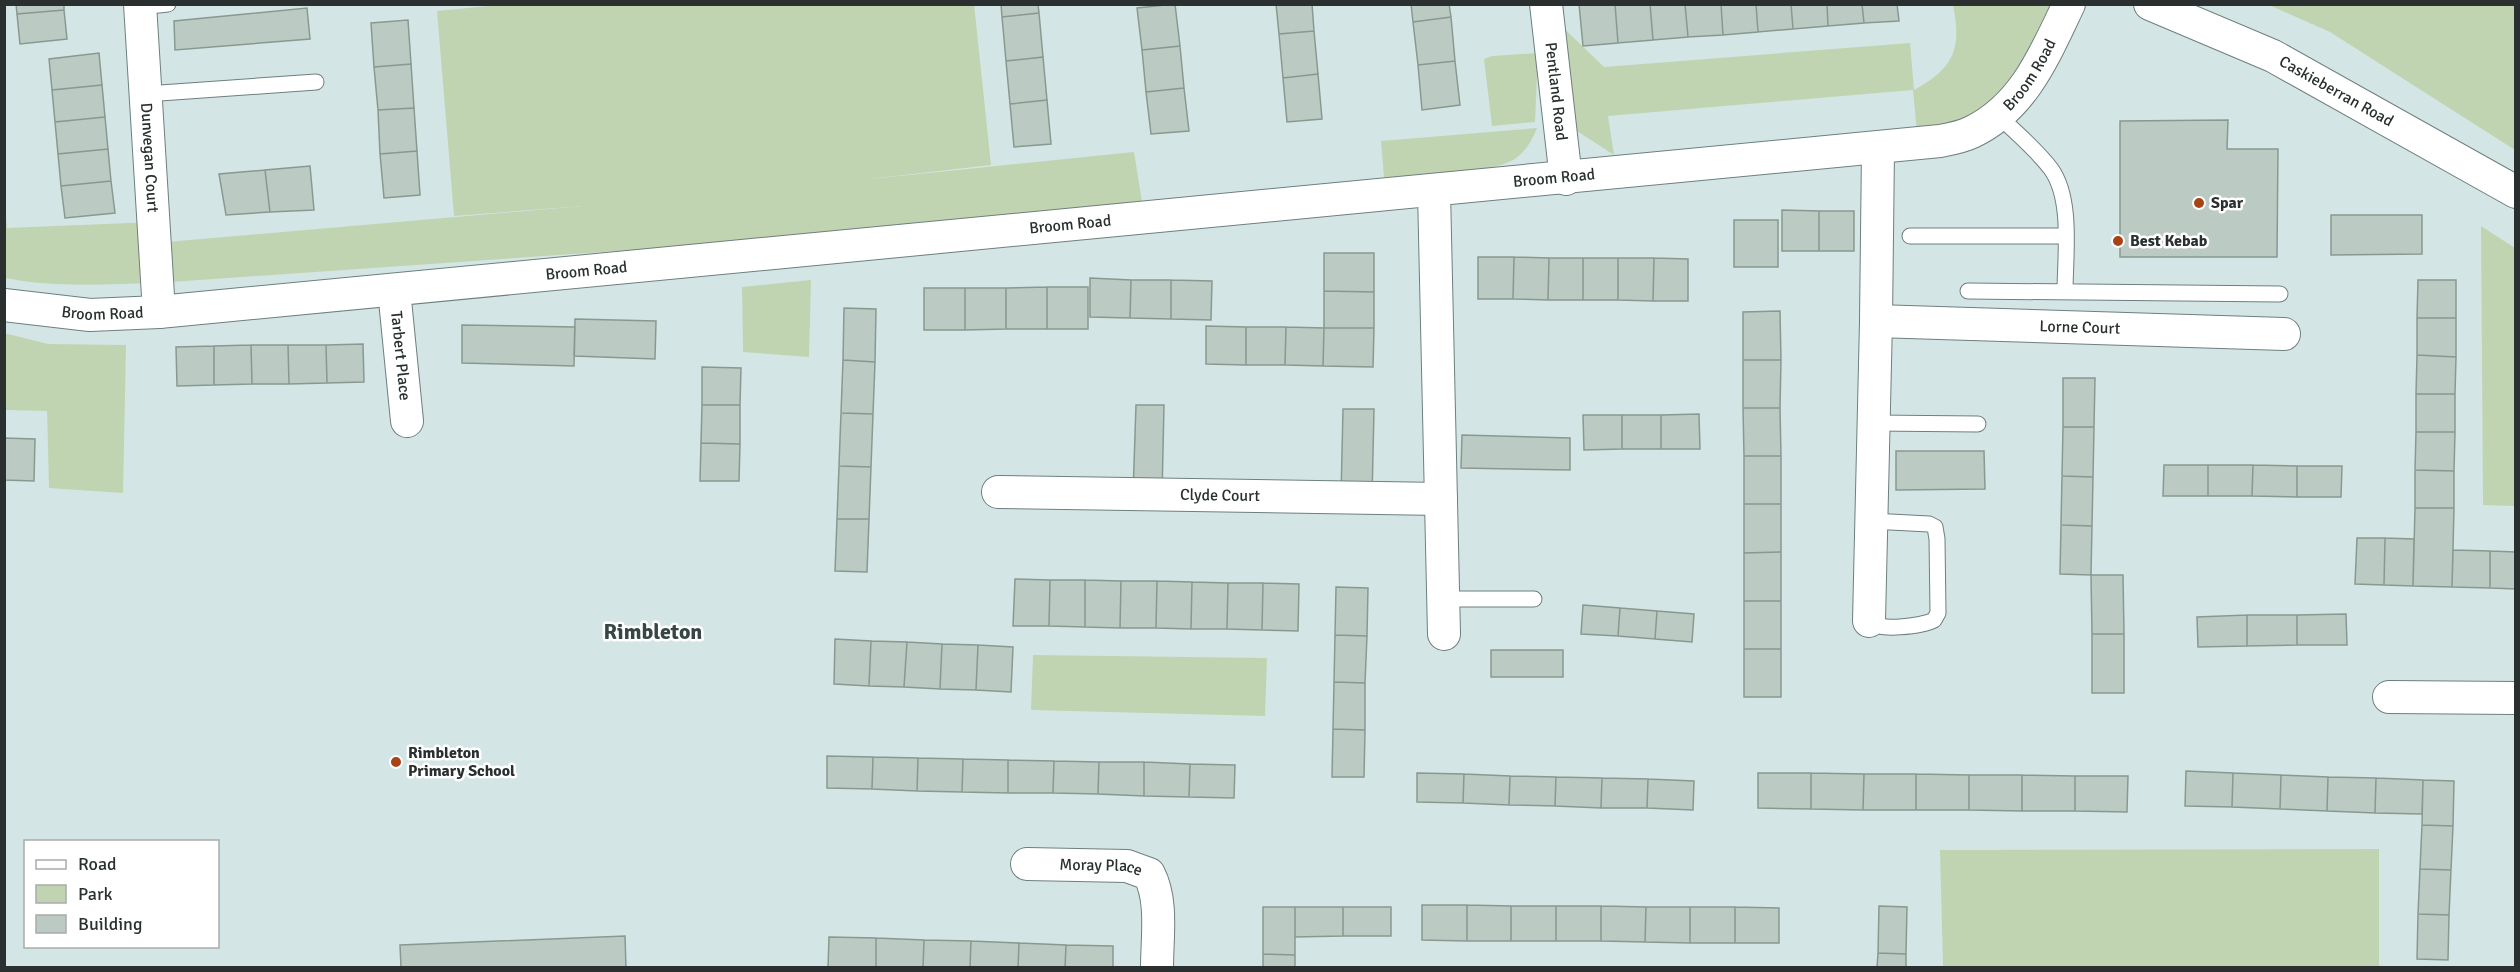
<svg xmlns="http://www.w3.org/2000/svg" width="2520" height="972" font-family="Signika,sans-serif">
	<rect width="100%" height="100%" fill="#d3e6e5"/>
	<path fill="#c1d4b2" d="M509,4h465l17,161 -121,14 264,-27 8,50 -368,38 -617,43c-51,1 -102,5 -152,-5l-1,-83 3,33 146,-6 2,21 428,-37 -129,10 -17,-205z
		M1953,5h93l19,8 -49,88 -98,43 -5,-54 -305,26 6,39 -54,-35 -12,-107 56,54 306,-24 4,47c40,-22 48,-41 39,-85z
		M2269,5h246v145l-185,-118z
		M1538,53l-3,69 -43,4 -8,-67 8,-3z
		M1537,128c-5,12 -10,22 -21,30 -21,16 -102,17 -132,20l-3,-37z
		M2481,226l34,22v258l-32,-1z
		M811,280l-2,77 -66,-5 -1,-65z
		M4,333l44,11 78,1 -3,148 -74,-5 -2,-77 -42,-1z
		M1033,655l234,3 -2,58 -234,-6z
		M2379,849v118h-436l-3,-117z"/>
	<path fill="#bbcac2" stroke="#8a9990" stroke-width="1.5" d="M16,4h48v6l-47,4z
		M1001,4h37l1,9 -37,4z
		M1175,4l5,42 -38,4 -5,-42z
		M1276,4h36l2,27 -35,3z
		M1411,4h38l2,13 -38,5z
		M1579,4h36l3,39 -35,3z
		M1615,4h35l3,36 -35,3z
		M1650,4h35l3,33 -35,3z
		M1685,4h36l2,31 -35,2z
		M1721,4h35l2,28 -35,3z
		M1756,4h35l2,25 -35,3z
		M1791,4h36l1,22 -35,3z
		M1827,4h35l2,19 -36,3z
		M1862,4h35l2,17 -35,2z
		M307,8l3,31 -135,11 -1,-29z
		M64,10l3,29 -47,5 -3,-30z
		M1039,13l4,44 -37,4 -4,-44z
		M1451,17l4,44 -37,4 -5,-43z
		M408,20l3,44 -37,3 -3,-44z
		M1314,31l4,43 -35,4 -4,-44z
		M1180,46l4,42 -38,4 -4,-42z
		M99,53l3,32 -50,5 -3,-31z
		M1043,57l4,43 -37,4 -4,-43z
		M1455,61l5,44 -38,5 -4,-45z
		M411,64l3,44 -36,2 -4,-43z
		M1318,74l4,45 -35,3 -4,-44z
		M102,85l3,32 -50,5 -3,-32z
		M1184,88l5,43 -38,3 -5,-42z
		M1047,100l4,44 -37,3 -4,-43z
		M414,108l3,43 -37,3 -2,-44z
		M105,117l3,32 -50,5 -3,-32z
		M2228,120l-1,29h51l-1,108h-157v-136z
		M108,149l3,32 -50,5 -3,-32z
		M417,151l3,44 -36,3 -4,-44z
		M310,166l4,44 -44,2 -5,-42z
		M265,170l5,42 -44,3 -7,-41z
		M111,181l4,32 -50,5 -4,-32z
		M1782,210l37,1v40h-37z
		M1819,211h35v40h-35z
		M2331,215h91v39l-91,1z
		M1734,220h44v47h-44z
		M1324,253h50v39l-50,-1z
		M1478,257h36l-1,42h-35z
		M1514,257l35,1 -1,42 -35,-1z
		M1549,258h34v42h-35z
		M1583,258h35v42h-35z
		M1618,258h36l-1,43 -35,-1z
		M1654,258l34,1v42h-35z
		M1090,278l41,2 -1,38 -40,-1z
		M1131,280h40v39l-41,-1z
		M1171,280l41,1 -1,39 -40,-1z
		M2418,280h38v38h-39z
		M1047,287h41v42h-41z
		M1047,287v42h-41v-41z
		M924,288h41v42h-41z
		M965,288h41v41l-41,1z
		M1324,291l50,1v36h-50z
		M844,308l32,1 -1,53 -32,-2z
		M1780,311l1,49h-38v-48z
		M2417,318h39v39l-39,-2z
		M575,319l81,2 -1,38 -81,-3z
		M462,325l113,2 -1,39 -112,-3z
		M1206,326l40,1v38l-40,-1z
		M1246,327h40l-1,38h-39z
		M1286,327l38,1 -1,38 -38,-1z
		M1324,328h50l-1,39 -50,-1z
		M363,344l1,38 -37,1 -1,-38z
		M251,345h37l1,39h-37z
		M251,345l1,39 -38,1v-39z
		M288,345h38l1,38 -38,1z
		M214,346v39l-37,1 -1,-39z
		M2417,355l39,2 -1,37h-39z
		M843,360l32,2 -2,52 -32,-1z
		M1743,360h38l-1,48h-37z
		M702,367l39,1 -1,37h-38z
		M2063,378h32l-1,49h-31z
		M2416,394h39v38h-39z
		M702,405h38v39l-39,-1z
		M1136,405h28l-2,90h-29z
		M1743,408h37l1,48h-37z
		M1343,409h31l-2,89 -31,-1z
		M841,413l32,1 -2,53 -32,-1z
		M1699,414l1,35h-39v-34z
		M1583,415h39v34l-38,1z
		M1622,415h39v34h-39z
		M2063,427h31l-1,50 -31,-1z
		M2416,432h39l-1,39 -39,-1z
		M1462,435l108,3v32l-109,-2z
		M4,438l31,1 -1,42 -30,-1z
		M701,443l39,1 -1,37h-39z
		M1896,451h88l1,38 -89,1z
		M1744,456h37v48h-37z
		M2164,465h44v31h-45z
		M2208,465h45l-1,31h-44z
		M2253,465l44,1v31l-45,-1z
		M839,466l32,1 -2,52h-32z
		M2297,466h45l-1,31h-44z
		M2415,470l39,1v37h-39z
		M2062,476l31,1 -1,49 -31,-1z
		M1744,504h37v48l-37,1z
		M2415,508h39l-2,79 -39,-1z
		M837,519h32l-2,53 -32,-1z
		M2061,525l31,1 -1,49 -31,-1z
		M2357,538h28l-1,47 -29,-1z
		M2385,538l29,1 -1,47 -29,-1z
		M2453,550l37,1v37l-38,-1z
		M2490,551l26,1v37l-26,-1z
		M1781,552v49h-37v-48z
		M2091,575h32l1,59h-32z
		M1015,579l35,1 -1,46h-36z
		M1050,580h35v47l-36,-1z
		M1085,580l36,1 -1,47 -35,-1z
		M1121,581h36l-1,47h-36z
		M1157,581l35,1 -1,47 -35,-1z
		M1192,582l36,1 -1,46h-36z
		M1228,583h35l-1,47 -35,-1z
		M1263,583l36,1 -1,47 -36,-1z
		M1336,587l32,1 -1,48 -32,-1z
		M1744,601h37v48h-37z
		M1583,605l37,3 -2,28 -37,-2z
		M1620,608l37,3 -2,28 -37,-3z
		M1657,611l37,3 -2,28 -37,-3z
		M2346,614l1,31h-50v-30z
		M2247,615v31l-49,1 -1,-30z
		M2247,615h50v30l-50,1z
		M2092,634h32v59h-32z
		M1335,635l32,1 -2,47 -31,-1z
		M835,639l36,2 -2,45 -35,-2z
		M871,641l36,1 -3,45 -35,-1z
		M907,642l35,2 -2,45 -36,-2z
		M942,644l36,1 -2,45 -36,-1z
		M978,645l35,2 -2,45 -35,-2z
		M1744,649h37v48h-37z
		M1491,650h72v27h-72z
		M1334,682l31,1v47l-32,-1z
		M1333,729l32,1 -1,47h-32z
		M827,756l46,1 -1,32 -45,-1z
		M873,757l45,1 -1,33 -45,-2z
		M918,758l45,1 -1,33 -45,-1z
		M963,759l45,1v33l-46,-1z
		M1008,760l46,1 -1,32h-45z
		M1054,761l45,1 -1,32 -45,-1z
		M1099,762h45v34l-46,-2z
		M1144,762l46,2 -1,33 -45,-1z
		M1190,764l45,1 -1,33 -45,-1z
		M2186,771l47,2 -1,34 -47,-1z
		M1417,773l47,1 -1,29 -46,-1z
		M1758,773h53v36l-53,-1z
		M1811,773l53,1 -1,36 -52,-1z
		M2233,773l48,2 -1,34 -48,-2z
		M1464,774l46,2 -1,29 -46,-2z
		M1864,774h52v36h-53z
		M1916,774l53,1v35h-53z
		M1969,775h53v36l-53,-1z
		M2022,775l53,1v35h-53z
		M2281,775l47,2 -1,34 -47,-2z
		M1510,776l46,1 -1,29 -46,-1z
		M2075,776h53l-1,36 -52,-1z
		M1556,777l46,1 -1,30 -46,-2z
		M2328,777l48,1 -1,35 -48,-2z
		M1602,778l46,1 -1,29h-46z
		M2376,778l47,2 -1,34 -47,-1z
		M1648,779l46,2 -1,29 -46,-2z
		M2423,780l31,1 -1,45 -31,-1z
		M2422,825l31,1 -2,44 -31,-1z
		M2420,869l31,1 -2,45 -31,-1z
		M1422,905h45v36l-45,-1z
		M1467,905l44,1v35h-44z
		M1511,906h45v35h-45z
		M1556,906h45v35h-45z
		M1601,906l45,1 -1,35 -44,-1z
		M1879,906l28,1 -1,47 -28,-1z
		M1263,907h32v48l-32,-1z
		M1295,907h48v29l-48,1z
		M1343,907h48v29h-48z
		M1646,907h44v36l-45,-1z
		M1690,907h45v36h-45z
		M1735,907l44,1v35h-44z
		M2418,914l31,1 -1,45 -31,-1z
		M625,936l1,32h-225l-1,-23z
		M829,937l47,1v30h-48z
		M876,938l48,2 -1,28h-47z
		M924,940l47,1 -1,27h-47z
		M971,941l48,2 -1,25h-48z
		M1019,943l47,2 -1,23h-47z
		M1066,945l47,1v22h-48z
		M1878,953l28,1v14h-29z
		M1263,954l32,1v13h-32z"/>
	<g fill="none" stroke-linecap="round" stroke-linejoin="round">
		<defs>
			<path id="service" d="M140,7l28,-3
				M146,94l170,-12
				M1999,116c17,17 38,34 52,53 22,30 14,88 14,123
				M1910,236h155
				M1968,291l312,3
				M1874,423l104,1
				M1443,599h91
				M1869,621c7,11 54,5 65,-1l4,-7 -1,-74 -2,-12 -6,-3 -58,-3"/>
			<g id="minor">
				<path id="s1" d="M140,4l19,308"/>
				<path id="s2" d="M1546,4l20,175"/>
				<path id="s3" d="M2150,4l123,52 243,136"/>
				<path d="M1434,191l10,443"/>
				<path id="s4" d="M394,290l13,131"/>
				<path id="s5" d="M4,305l86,10 69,-3 1781,-171c11,-2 22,-4 32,-9 52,-25 73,-78 97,-128"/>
				<path id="s6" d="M1876,321l408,13"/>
				<path id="s7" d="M998,492l443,7"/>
				<path d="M1869,621l7,-300 2,-172"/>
				<path d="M2389,697l127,1"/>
				<path id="s8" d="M1027,864l100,2 22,8c14,27 8,63 8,94"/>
			</g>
		</defs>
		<use href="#service" stroke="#6e7f7d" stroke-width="17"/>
		<use href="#minor" stroke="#6e7f7d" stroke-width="34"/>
		<use href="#service" stroke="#fff" stroke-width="15"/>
		<use href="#minor" stroke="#fff" stroke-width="32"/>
	</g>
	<g fill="#a74314" stroke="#fff" stroke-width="2">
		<circle cx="2199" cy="203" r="6"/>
		<circle cx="2118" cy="241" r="6"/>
		<circle cx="396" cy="762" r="6"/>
	</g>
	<g text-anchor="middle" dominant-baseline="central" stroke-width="5" stroke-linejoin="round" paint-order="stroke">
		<g font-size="16" fill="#29302f" stroke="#fff">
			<text stroke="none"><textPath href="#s5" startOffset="2061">Broom Road</textPath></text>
			<text stroke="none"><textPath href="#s2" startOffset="88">Pentland Road</textPath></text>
			<text stroke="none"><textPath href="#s3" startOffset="206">Caskieberran Road</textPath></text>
			<text stroke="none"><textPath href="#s1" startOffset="154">Dunvegan Court</textPath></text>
			<text stroke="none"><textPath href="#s5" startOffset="1557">Broom Road</textPath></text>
			<text stroke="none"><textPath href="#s5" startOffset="1071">Broom Road</textPath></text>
			<text stroke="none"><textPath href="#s5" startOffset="585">Broom Road</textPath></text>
			<text stroke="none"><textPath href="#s5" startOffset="99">Broom Road</textPath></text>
			<text stroke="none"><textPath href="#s6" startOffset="204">Lorne Court</textPath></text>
			<text stroke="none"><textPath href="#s4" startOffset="66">Tarbert Place</textPath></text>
			<text stroke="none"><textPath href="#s7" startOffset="222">Clyde Court</textPath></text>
			<text stroke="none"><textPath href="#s8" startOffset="74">Moray Place</textPath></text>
		</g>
		<g font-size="16" font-weight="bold" fill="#29302f" stroke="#fff" text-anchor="start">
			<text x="2211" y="203">Spar</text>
			<text x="2130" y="241">Best Kebab</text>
			<text x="408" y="753">Rimbleton<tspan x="408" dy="18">Primary School</tspan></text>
		</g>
		<g font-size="22" font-weight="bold" fill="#364644" stroke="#fff">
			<text x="653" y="631">Rimbleton</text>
		</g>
	</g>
	<rect width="2520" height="972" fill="none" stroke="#29302f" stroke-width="12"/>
	<rect x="24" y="840" width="195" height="108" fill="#ffffff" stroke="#a9acac" stroke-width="1.5"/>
	<rect x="36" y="860" width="30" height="9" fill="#ffffff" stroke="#a9acac" stroke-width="1.5"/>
	<text x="78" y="870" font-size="18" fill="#29302f">Road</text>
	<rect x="36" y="885" width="30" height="18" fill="#c1d4b2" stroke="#a9acac" stroke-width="1.5"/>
	<text x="78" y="900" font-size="18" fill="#29302f">Park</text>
	<rect x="36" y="915" width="30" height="18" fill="#bbcac2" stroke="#a9acac" stroke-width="1.5"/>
	<text x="78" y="930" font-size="18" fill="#29302f">Building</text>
</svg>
